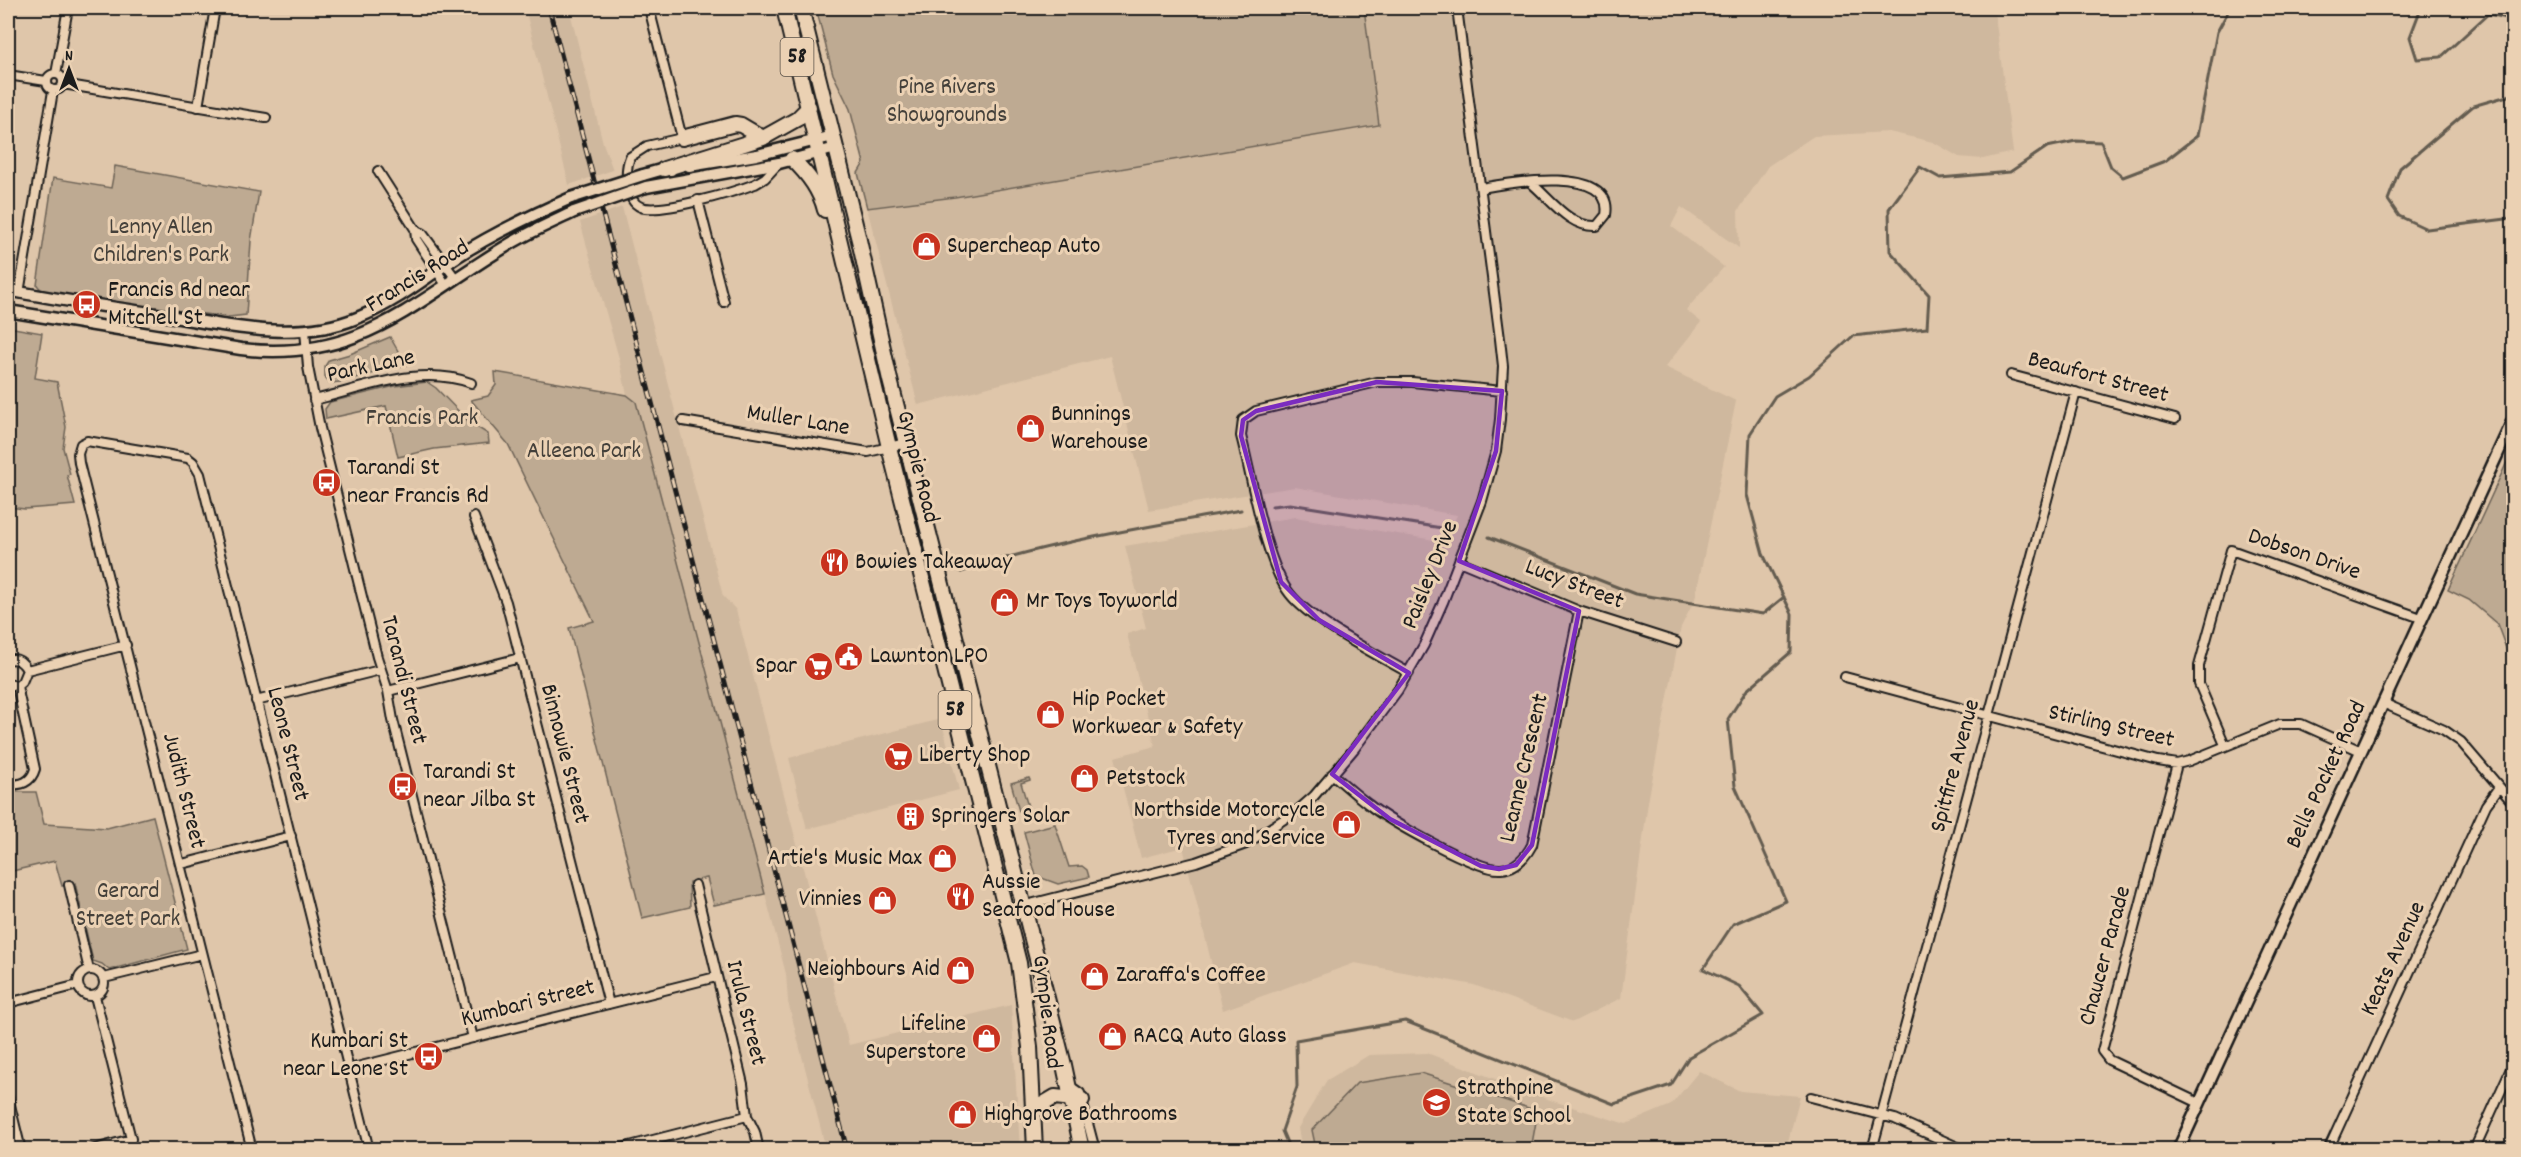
<svg xmlns="http://www.w3.org/2000/svg" width="2521" height="1157" font-family="Dekko,sans-serif">
	<rect width="100%" height="100%" fill="#dfc6aa"/>
	<filter id="ink" filterUnits="userSpaceOnUse"><feTurbulence type="fractalNoise" baseFrequency=".0167" numOctaves="2"/><feDisplacementMap in="SourceGraphic" scale="12" xChannelSelector="R" yChannelSelector="G"/><feConvolveMatrix kernelMatrix="1 2 1 2 8 2 1 2 1" color-interpolation-filters="sRGB"/></filter>
	<g filter="url(#ink)">
		<path fill="#cfb89e" d="M525,8h44l34,135 10,27 -44,15z
			M1364,8h630l19,144 -30,7 -24,-2 -26,-15 -44,-10 -75,4 -46,30 -30,45 1,37 -58,-41 -10,19 53,41 -38,43 15,12 -36,45 71,34 -41,198 -14,28 -33,175 -27,196 -48,24 -99,-37 -119,-22 -132,47 -40,-163 -42,11 -26,-101 40,-11 -28,-112 19,-6 -21,-82 170,-29 151,25 11,-27 -162,-28 -146,23 -39,-154 -192,49 -51,-197 83,-10 429,-73z
			M622,207l101,389 13,14 113,435 162,-40 9,144h-194l-38,-147 -2,-28 -150,-572 -9,-7 -8,-37 -39,-136z
			M941,719l18,71 -152,39 -18,-71z
			M1427,1053l126,48 73,23 45,-19 28,-34 41,20 60,5 -14,53 -484,1 -4,-22 29,-48 42,-25z"/>
		<path fill="#beaa92" stroke="#6d6357" stroke-width="1.5" d="M816,8h548l15,117 -424,72 -88,11 -9,-35 6,-10 -14,-54 -17,-35z
			M115,166l144,26 -8,49 -5,74 -17,2 -183,-22 -9,-10 16,-107 58,10z
			M8,327l34,6 -7,45 22,4 9,45 -3,21 7,26 -3,1 8,30 -50,4 -17,-2z
			M390,337l16,28 -66,17 -10,1 -5,-6v-11l4,-6 21,-6z
			M495,372l132,23 9,7 129,492 -51,11 -7,-27 -18,4 1,25 -48,11 -73,-290 25,-7 -86,-177 -37,-44 17,-4 8,-11z
			M427,382l9,6 34,35 18,11 1,9 -55,6 -36,8 -12,-51 -60,13 -1,-10 5,-7 65,-16z
			M2513,449l1,218h-1l-16,-43 -28,-24 -21,-10z
			M1029,778l1,2 -9,3 8,27 -10,1 -8,-28z
			M8,792h28l8,32 63,4 46,-12 34,133 -78,21 -7,-6 -9,-3 -18,-78 -13,3 -7,-25 -47,11z
			M1055,824l14,43 13,-1 5,4 2,7 -31,7 -22,-8 -12,-44z
			M1421,1073l117,38 -7,38h-215l-4,-19 45,-47z"/>
		<g fill="none" stroke-linecap="round" stroke-linejoin="round">
			<path stroke="#645b50" stroke-width="3" d="M2421,8l-11,29 7,22 24,-2 47,-43 23,5 3,3
				M2514,92l-3,3 -38,11 -73,62 -12,32 11,16 28,13 87,-11
				M1272,506l18,-2 158,25
				M1489,537l146,57 128,20 21,-17
				M961,572c90,-31 187,-45 280,-62
				M1290,1150l-8,-19 15,-44 -1,-47 109,-19 209,83 57,-19 18,-28 74,-42 -24,-29 -36,-17 30,-45 53,-23 -51,-115 -7,-67 18,-28 45,-39 1,-38 -29,-60 -16,-59 3,-61 25,-38 34,-20 44,-40 74,-8 2,-33 -39,-44 -1,-42 31,-42 20,11 70,-6 37,-25 29,-6 25,1 10,25 12,10 42,-16 32,-25 20,-104 13,-24"/>
			<defs>
				<path id="street" d="M649,8l33,130 -35,8 -17,11c-4,10 -4,21 -1,32 2,8 3,14 12,18 19,7 93,-15 114,-23l10,-6 14,-15
					M47 82a8 8 0 1 1 16 0a8 8 0 1 1-16 0Z
					M56,74l12,-66
					M8,75l38,6
					M63,84l203,34
					M198,107l17,-99
					M378,171l37,58 8,5 33,45
					M1481,188c28,-5 134,-24 125,27l-9,11c-28,2 -47,-28 -67,-44
					M698,200l26,102
					M415,229l1,10 30,46
					M19,293l34,-202
					M305,330l3,37 12,61 57,229 11,34 5,29 80,318
					M2011,375l164,44
					M314,400c51,-12 106,-36 157,-17
					M683,421l185,31 38,-9
					M474,517l32,85 103,402
					M1459,561l120,50 97,31
					M8,660c9,-3 15,2 19,10l-5,12 -5,4 -9,-2
					M27,670l99,-25
					M1409,673c-33,-19 -97,-51 -119,-79 -25,-31 -38,-117 -49,-158l2,-16 13,-9 121,-29h35l90,9
					M1845,677l313,84 19,3 12,-3 91,-37h21l60,27
					M388,691l132,-33
					M256,701l124,-31
					M2383,703l61,27 17,12 53,62
					M2225,745l-26,-61v-18l32,-116 190,68
					M2177,764l-75,287 7,9 90,43
					M1332,774c12,10 24,21 36,30 21,17 109,67 133,65 15,-1 24,-11 31,-24l47,-234
					M8,785c13,0 23,-2 27,-16l-18,-83
					M182,864l109,-28
					M69,885l20,85
					M695,885l48,199 4,32 8,16 4,18
					M1007,910l189,-48 50,-18 52,-34 16,-14 40,-47 44,-59 26,-45 19,-43 39,-101 14,-50 4,-32 3,-53 -3,-27 -43,-331
					M78 983a13 13 0 1 1 26 0a13 13 0 1 1-26 0Z
					M104,978l98,-24
					M8,1003l70,-18
					M349,1069l367,-92
					M1070,1086l10,7 15,57
					M8,1097l13,53
					M1811,1097l84,22 69,31
					M91,1150l40,-11 -36,-143
					M252,1150l-173,-687 -1,-9 3,-10 6,-3 101,17 5,4 7,12 169,676
					M614,1150l133,-34
					M1872,1150l204,-758
					M2328,1150l158,-345 13,-18
					M2474,1150l40,-88"/>
				<path id="secondary" d="M689,166l68,-11 76,-19
					M643,175l21,-6 7,1
					M646,187l133,-24 57,-15
					M8,290c49,10 98,16 148,24 64,10 138,30 201,4 38,-15 68,-40 101,-62 36,-23 74,-41 113,-58
					M8,311l233,38c118,14 171,-46 264,-102 22,-14 46,-24 69,-35
					M2178,1150l336,-732"/>
				<path id="highway" d="M784,8l105,439 130,516 11,84 5,103
					M801,8l58,232 31,140 174,685 18,85
					M682,138l53,-14 6,1 22,13
					M792,159c15,14 28,31 33,51
					M664,169l99,-31 34,-19 12,-12
					M1033,1110l22,-13 27,3"/>
			</defs>
			<use href="#street" stroke="#1c1c1c" stroke-width="12"/>
			<use href="#secondary" stroke="#1c1c1c" stroke-width="15"/>
			<use href="#highway" stroke="#1c1c1c" stroke-width="18"/>
			<use href="#street" stroke="#ebd1b3" stroke-width="8"/>
			<use href="#secondary" stroke="#ebd1b3" stroke-width="10"/>
			<use href="#highway" stroke="#ebd1b3" stroke-width="14"/>
			<defs>
				<path id="rail" d="M549,8l298,1142"/>
			</defs>
			<use href="#rail" stroke="#1c1c1c" stroke-width="5"/>
			<use href="#rail" stroke="#ebd1b3" stroke-width="3" stroke-dasharray="9" stroke-linecap="butt"/>
			<defs>
				<path id="secondary-bridge" d="M571,198l72,-23
					M574,212l72,-25"/>
			</defs>
			<use href="#secondary-bridge" stroke="#1c1c1c" stroke-width="15" stroke-linecap="butt"/>
			<use href="#secondary-bridge" stroke="#ebd1b3" stroke-width="10"/>
		</g>
	</g>
	<path fill="#7b2cbf" fill-opacity="0.2" stroke="#7b2cbf" stroke-width="4.5" stroke-linejoin="round" d="M1377,382l125,9 -6,60 -37,110 120,50 -47,234 -16,20 -17,4 -18,-3 -91,-47 -58,-45 77,-101 -90,-53 -38,-38 -40,-146 2,-16 13,-9z"/>
	<defs>
		<symbol id="shop-disc" viewBox="-11 -11 22 22"><circle r="9.5" fill="#c8321e" stroke="#ebd1b3"/><path d="M-5-2.5h2.3a2.7 3.5 0 0 1 5.4 0H5L5.5 6h-11ZM-1.5-2.5h3a1.5 2.3 0 0 0-3 0Z" fill="#fff"/></symbol>
		<symbol id="bus-disc" viewBox="-11 -11 22 22"><circle r="9.5" fill="#c8321e" stroke="#ebd1b3"/><path d="M-5-6H5V4H4V6H2V4H-2V6H-4V4H-5ZM-3.5-4V0h7V-4ZM-3.5 1.2v1.5H-2V1.2ZM2 1.2v1.5H3.5V1.2Z" fill="#fff"/></symbol>
		<symbol id="restaurant-disc" viewBox="-11 -11 22 22"><circle r="9.5" fill="#c8321e" stroke="#ebd1b3"/><path d="M-5-6h1v4h1v-4h1v4h1v-4h1v5L-1.5 .5V6h-2V.5L-5-1ZM5-6V6H3V1.5H1.5Q1.5-4 5-6Z" fill="#fff"/></symbol>
		<symbol id="civic-disc" viewBox="-11 -11 22 22"><circle r="9.5" fill="#c8321e" stroke="#ebd1b3"/><path d="M-.6-6.5H3V-4.5H.6V-3L4-1V1h2V6H-6V1h2V-1L-.6-3ZM-1.2 2.5V6h2.4V2.5Z" fill="#fff"/></symbol>
		<symbol id="supermarket-disc" viewBox="-11 -11 22 22"><circle r="9.5" fill="#c8321e" stroke="#ebd1b3"/><path d="M-6-5.5h2.5l.6 2H6L4.5 2H-2.5L-4.4-4H-6ZM-1.5 3.2a1.3 1.3 0 1 0 .1 0ZM3 3.2a1.3 1.3 0 1 0 .1 0Z" fill="#fff"/></symbol>
		<symbol id="building-disc" viewBox="-11 -11 22 22"><circle r="9.5" fill="#c8321e" stroke="#ebd1b3"/><path d="M-4-6H4V6H1V3H-1V6H-4ZM-2.5-4.3h1.7v1.8h-1.7ZM.8-4.3h1.7v1.8H.8ZM-2.5-1h1.7V.8h-1.7ZM.8-1h1.7V.8H.8Z" fill="#fff"/></symbol>
		<symbol id="school-disc" viewBox="-11 -11 22 22"><circle r="9.5" fill="#c8321e" stroke="#ebd1b3"/><path d="M0-5L7-2L0 1L-7-2ZM-4 1L0 2.5L4 1V4Q0 6-4 4Z" fill="#fff"/></symbol>
	</defs>
	<g fill-rule="evenodd">
		<use href="#shop-disc" x="910" y="230" width="33" height="33"/>
		<use href="#bus-disc" x="70" y="288" width="33" height="33"/>
		<use href="#shop-disc" x="1014" y="412" width="33" height="33"/>
		<use href="#bus-disc" x="310" y="466" width="33" height="33"/>
		<use href="#restaurant-disc" x="818" y="546" width="33" height="33"/>
		<use href="#shop-disc" x="988" y="586" width="33" height="33"/>
		<use href="#civic-disc" x="832" y="640" width="33" height="33"/>
		<use href="#supermarket-disc" x="802" y="650" width="33" height="33"/>
		<use href="#shop-disc" x="1034" y="698" width="33" height="33"/>
		<use href="#supermarket-disc" x="882" y="740" width="33" height="33"/>
		<use href="#shop-disc" x="1068" y="762" width="33" height="33"/>
		<use href="#bus-disc" x="386" y="770" width="33" height="33"/>
		<use href="#building-disc" x="894" y="800" width="33" height="33"/>
		<use href="#shop-disc" x="1330" y="808" width="33" height="33"/>
		<use href="#shop-disc" x="926" y="842" width="33" height="33"/>
		<use href="#restaurant-disc" x="944" y="880" width="33" height="33"/>
		<use href="#shop-disc" x="866" y="884" width="33" height="33"/>
		<use href="#shop-disc" x="944" y="954" width="33" height="33"/>
		<use href="#shop-disc" x="1078" y="960" width="33" height="33"/>
		<use href="#shop-disc" x="1096" y="1020" width="33" height="33"/>
		<use href="#shop-disc" x="970" y="1022" width="33" height="33"/>
		<use href="#bus-disc" x="412" y="1040" width="33" height="33"/>
		<use href="#school-disc" x="1420" y="1086" width="33" height="33"/>
		<use href="#shop-disc" x="946" y="1098" width="33" height="33"/>
	</g>
	<g text-anchor="middle" dominant-baseline="central" stroke-width="6" stroke-linejoin="round" paint-order="stroke">
		<g fill="#ebd1b3" stroke="#5a5249" stroke-width="1.5">
			<rect x="780.5" y="38" width="33" height="38" rx="4.5"/>
			<rect x="938.5" y="691" width="33" height="38" rx="4.5"/>
		</g>
		<g font-size="22" font-weight="bold" fill="#1c1c1c">
			<text x="797" y="57">58</text>
			<text x="955" y="710">58</text>
		</g>
		<g font-size="24" fill="#44403a" stroke="#ebd1b3">
			<text x="947" y="88">Pine Rivers<tspan x="947" dy="28">Showgrounds</tspan></text>
			<text x="161" y="228">Lenny Allen<tspan x="161" dy="28">Children's Park</tspan></text>
			<text x="422" y="419">Francis Park</text>
			<text x="584" y="452">Alleena Park</text>
			<text x="128" y="892">Gerard<tspan x="128" dy="28">Street Park</tspan></text>
		</g>
		<g font-size="24" fill="#1c1c1c" stroke="#ebd1b3" text-anchor="start">
			<text x="947" y="247">Supercheap Auto</text>
			<text x="108" y="291">Francis Rd near<tspan x="108" dy="28">Mitchell St</tspan></text>
			<text x="1051" y="415">Bunnings<tspan x="1051" dy="28">Warehouse</tspan></text>
			<text x="347" y="469">Tarandi St<tspan x="347" dy="28">near Francis Rd</tspan></text>
			<text x="855" y="563">Bowies Takeaway</text>
			<text x="1026" y="602">Mr Toys Toyworld</text>
			<text x="870" y="657">Lawnton LPO</text>
			<text x="797" y="667" text-anchor="end">Spar</text>
			<text x="1072" y="700">Hip Pocket<tspan x="1072" dy="28">Workwear &amp; Safety</tspan></text>
			<text x="919" y="756">Liberty Shop</text>
			<text x="423" y="773">Tarandi St<tspan x="423" dy="28">near Jilba St</tspan></text>
			<text x="1106" y="779">Petstock</text>
			<text x="1325" y="811" text-anchor="end">Northside Motorcycle<tspan x="1325" dy="28">Tyres and Service</tspan></text>
			<text x="931" y="817">Springers Solar</text>
			<text x="922" y="859" text-anchor="end">Artie's Music Max</text>
			<text x="982" y="883">Aussie<tspan x="982" dy="28">Seafood House</tspan></text>
			<text x="862" y="900" text-anchor="end">Vinnies</text>
			<text x="940" y="970" text-anchor="end">Neighbours Aid</text>
			<text x="1116" y="976">Zaraffa's Coffee</text>
			<text x="966" y="1025" text-anchor="end">Lifeline<tspan x="966" dy="28">Superstore</tspan></text>
			<text x="1133" y="1037">RACQ Auto Glass</text>
			<text x="408" y="1042" text-anchor="end">Kumbari St<tspan x="408" dy="28">near Leone St</tspan></text>
			<text x="1457" y="1089">Strathpine<tspan x="1457" dy="28">State School</tspan></text>
			<text x="984" y="1115">Highgrove Bathrooms</text>
		</g>
		<g font-size="24" fill="#1c1c1c" stroke="#ebd1b3">
			<text transform="translate(418 277) rotate(-32)">Francis Road</text>
			<text transform="translate(371 367) rotate(-12)">Park Lane</text>
			<text transform="translate(2098 378) rotate(15)">Beaufort Street</text>
			<text transform="translate(798 421) rotate(9)">Muller Lane</text>
			<text transform="translate(917 467) rotate(76)">Gympie Road</text>
			<text transform="translate(2304 555) rotate(19)">Dobson Drive</text>
			<text transform="translate(1431 575) rotate(-68)">Paisley Drive</text>
			<text transform="translate(1574 585) rotate(21)">Lucy Street</text>
			<text transform="translate(403 680) rotate(76)">Tarandi Street</text>
			<text transform="translate(2111 727) rotate(13)">Stirling Street</text>
			<text transform="translate(287 744) rotate(76)">Leone Street</text>
			<text transform="translate(564 754) rotate(76)">Binnowie Street</text>
			<text transform="translate(1956 766) rotate(-75)">Spitfire Avenue</text>
			<text transform="translate(1525 768) rotate(-77)">Leanne Crescent</text>
			<text transform="translate(2327 775) rotate(-65)">Bells Pocket Road</text>
			<text transform="translate(183 791) rotate(76)">Judith Street</text>
			<text transform="translate(2106 956) rotate(-75)">Chaucer Parade</text>
			<text transform="translate(2394 959) rotate(-65)">Keats Avenue</text>
			<text transform="translate(528 1004) rotate(-14)">Kumbari Street</text>
			<text transform="translate(1046 1012) rotate(83)">Gympie Road</text>
			<text transform="translate(745 1013) rotate(76)">Irula Street</text>
		</g>
	</g>
	<rect width="2521" height="1157" fill="none" stroke="#ebd1b3" stroke-width="30"/>
	<rect x="15" y="15" width="2491" height="1127" fill="none" stroke="#1c1c1c" stroke-width="2" filter="url(#ink)"/>
	<g transform="translate(69 69)" stroke="#ebd1b3" stroke-width="4.5" paint-order="stroke">
	<path d="M0-4.5L10 22L0 15L-10 22Z" fill="#1c1c1c"/>
	<text y="-9" font-size="16" font-weight="bold" text-anchor="middle" fill="#1c1c1c">N</text>
	</g>
</svg>
